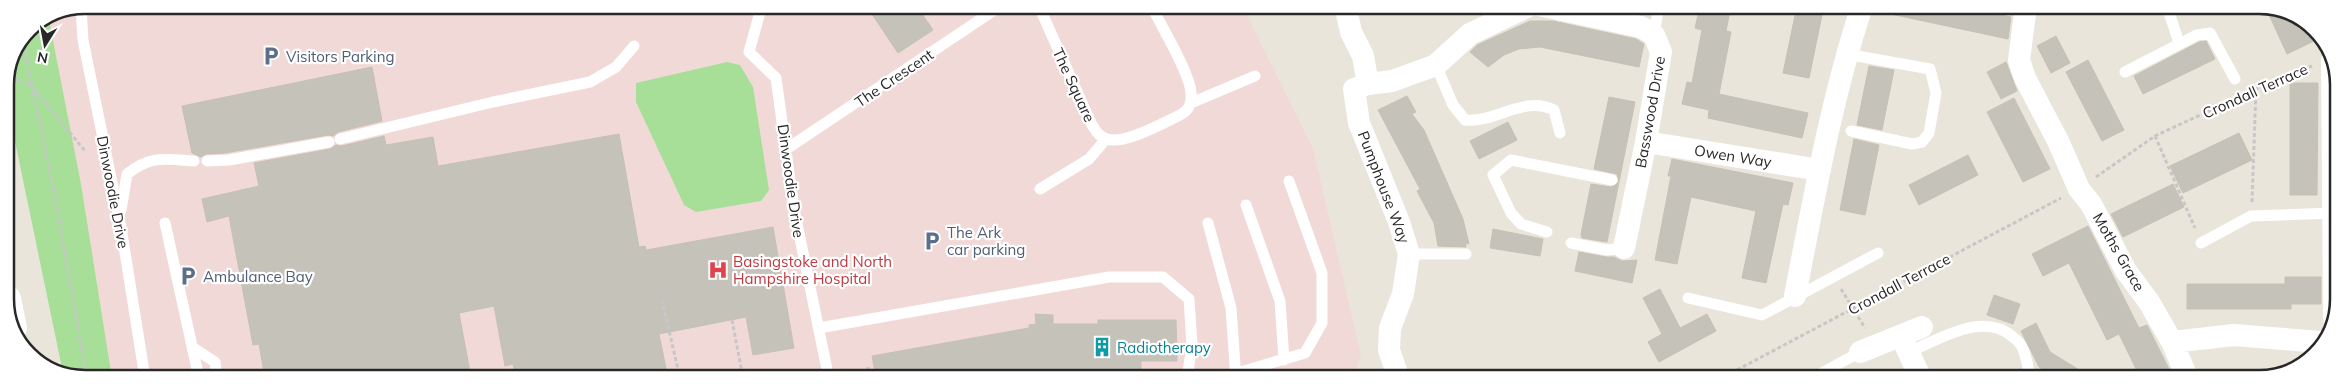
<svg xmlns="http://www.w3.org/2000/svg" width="2344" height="384" font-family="Mulish,sans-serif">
	<rect width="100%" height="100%" fill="#eae5da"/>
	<path fill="#f1d9d7" d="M85,5h1157l71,143 48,208 -9,23 -1240,-1 -31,-194 -32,-164z"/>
	<path fill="#a8df98" d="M49,20l32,164 31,194h-38l-11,-5 -58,-280v-8l24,-57z
		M727,62l13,3 13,22 16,103 -8,11 -65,11 -12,-7 -48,-103v-19z"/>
	<path fill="#c5c2ba" stroke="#c5c1b4" d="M866,5h50l17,25 -35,23z
		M1700,6h31l-5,25 5,1 -12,62 89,19 -6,25 -94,-20 1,-8 -27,-6 5,-22 5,1 10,-53 -7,-2z
		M1797,6h22l-2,8 5,1 -13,63 -26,-5z
		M1886,6h71l54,11 -3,22 -122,-26z
		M2265,6h5l22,10 7,14 8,-4 7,15 -27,13z
		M1530,21h23l83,18 8,5 -5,23 -99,-20 -21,2 -15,6 -16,12 -18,-15 7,-7z
		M2056,36l14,27 -19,10 -14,-27z
		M2206,41l9,18 -72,35 -9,-18 65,-34z
		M2088,60l36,70 -22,11 -36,-69z
		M2006,62l11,29 -16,8 -14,-27z
		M1869,66l25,4 -12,60 -25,-5z
		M372,67l10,54 -44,11 -5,4 -5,-1 -103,18 -19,1 -5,3 -9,-4 -10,-47z
		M2290,83h28l-1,112h-27z
		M1407,96l9,16 -4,2 12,16 39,89 6,25 -3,-1v4l-28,-1 -4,-23 -17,-32 3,-2 -42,-79z
		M1609,97l26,5 -28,140 -25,-4 -1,-4 10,-50 20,3 8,-5 -2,-8 -23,-5z
		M2014,98l36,71 -27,13 -36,-70z
		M1508,122l9,18 -38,19 -9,-18z
		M2239,133l13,27 -69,33 -13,-27z
		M619,134l20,113 6,-1 1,4 127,-23 21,121 -41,7 -7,-38 -87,17 9,44h-152l-3,-14 -8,2 -11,-60 -35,7 11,59 -39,6h-166l-6,-34 -6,1 -24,-129 -22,6 -5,-23 57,-13 -5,-23 76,-14 6,-4 6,1 42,-10 2,9 47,-8 5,29z
		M1854,139l25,6 -14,70 -25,-5z
		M1968,155l10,20 -59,30 -10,-20z
		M1672,159l121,24 -5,22 -5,-1 -17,79 -24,-5 14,-67 -65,-14 -14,67 -22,-4 16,-84h-3z
		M2173,184l11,23 -61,30 -12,-23z
		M2088,226l51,102 8,-3 27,54h-33l-22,-45 -12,6 -38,-77 -26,13 -11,-22z
		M1493,229l50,10 -3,17 -50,-8z
		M1579,252l27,5h8l8,4 15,-1 -5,23 -57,-12z
		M2285,277h36v27h-30v5h-104v-25h98z
		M1660,289l20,39 27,-14 9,17 -57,31 -11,-20 14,-8 -19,-36z
		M1994,295l26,9 -7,20 -26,-9z
		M1035,314l18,1v9h45v-4h78l1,41h-36v18h-265l-4,-23 157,-28v-3l7,-1z
		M2036,323l14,29 44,27h-35l-20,-12 -18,-36z"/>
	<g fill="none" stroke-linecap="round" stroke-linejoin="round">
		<path stroke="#c7c7c7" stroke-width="3" stroke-dasharray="4 2.5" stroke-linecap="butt" d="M23,41l32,156 32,181
			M9,76l23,10 53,65
			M2155,136l40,92
			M2096,177l59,-41 101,-47 56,-23
			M2252,202l4,-113
			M1841,289l24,39
			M662,300l18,78
			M732,320l11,58
			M868,367l2,12
			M784,379l29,-5
			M1720,379l341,-181"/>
		<path stroke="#fff" stroke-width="11" d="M758,5l2,7 -11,40 27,26 18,131 35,170
			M1040,5l2,8 49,110c4,7 8,14 16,16 17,6 56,-16 73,-24 9,-5 12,-11 11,-22 -1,-20 -30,-67 -40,-88
			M2167,6l12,37
			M81,7l2,33 38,187 24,151
			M1654,35l5,-29
			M1846,54l84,15 6,24 -7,40 -7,9 -10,2 -61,-13
			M1436,65l17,40 12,15c32,3 57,-25 89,-10l6,23
			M2125,72l72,-37 13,-2 25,46
			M1191,103l64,-27
			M340,139l153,-37 97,-20 26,-15 18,-21
			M785,150l217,-145
			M207,161l22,-1 100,-18
			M1040,189l49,-30 17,-20
			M1246,205l34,96 4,59
			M121,210l6,-36c24,-19 38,-15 67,-13
			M165,223l34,155
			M1208,223l23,85 5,71
			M1547,232l-26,-8 -10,-11 -18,-38 18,-15 101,20
			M1571,243l36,7 17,-2
			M2201,243l50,-27 82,-3
			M1409,254h57
			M1688,298l74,17 116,-62
			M819,328l290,-51h54l26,22 3,46 -5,34
			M192,347l23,15 2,16
			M1909,352c31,-13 74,-41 104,-15 5,4 8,7 10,12 3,9 7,20 5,30
			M1237,373l68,-20 17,-30v-50l-33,-92
			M2188,378l59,1
			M1811,379l49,-27"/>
		<path stroke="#fff" stroke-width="22" d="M1345,5l6,27 12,24 5,28 -14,5 5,34 40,99 10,32 -6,40 -13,34 -1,22 10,29
			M1539,5l102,22 13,8 7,17 -15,90 -22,106
			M2026,6l-7,54 6,18 33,63 21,48 12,15 35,67 23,31 23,40 16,37
			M2332,60l2,258
			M1368,84l24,-3 44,-16 34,-31 61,-29
			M1646,142l174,28
			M1795,296c19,-98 36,-196 67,-290
			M1901,336l20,43
			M2172,342l62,-7 87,7
			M1860,352l62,-25"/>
		<path stroke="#fff" stroke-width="28" d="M7,299l6,29"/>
	</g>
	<defs>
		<symbol id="parking-bare" viewBox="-9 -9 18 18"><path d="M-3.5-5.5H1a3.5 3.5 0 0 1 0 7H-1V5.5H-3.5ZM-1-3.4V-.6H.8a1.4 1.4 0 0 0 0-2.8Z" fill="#5c6f8a" stroke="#fff" stroke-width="2.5" paint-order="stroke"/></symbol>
		<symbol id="hospital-bare" viewBox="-9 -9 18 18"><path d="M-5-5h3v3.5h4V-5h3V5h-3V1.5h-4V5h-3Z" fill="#e0444e" stroke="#fff" stroke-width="2.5" paint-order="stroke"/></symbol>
		<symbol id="building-bare" viewBox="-9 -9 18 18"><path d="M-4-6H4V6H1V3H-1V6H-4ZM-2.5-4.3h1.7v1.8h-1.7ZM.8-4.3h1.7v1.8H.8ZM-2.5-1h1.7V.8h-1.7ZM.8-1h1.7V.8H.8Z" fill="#0f9aa8" stroke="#fff" stroke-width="2.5" paint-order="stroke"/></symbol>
	</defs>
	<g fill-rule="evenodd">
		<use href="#parking-bare" x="257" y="42" width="28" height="28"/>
		<use href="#parking-bare" x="918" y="227" width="28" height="28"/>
		<use href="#hospital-bare" x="704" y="256" width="28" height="28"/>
		<use href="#parking-bare" x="174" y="262" width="28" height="28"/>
		<use href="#building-bare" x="1088" y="333" width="28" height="28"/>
	</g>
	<g text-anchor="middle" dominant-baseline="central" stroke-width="4.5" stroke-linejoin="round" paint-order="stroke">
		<g font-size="15" fill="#4e5e75" stroke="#fff" text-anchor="start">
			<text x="286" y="56">Visitors Parking</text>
			<text x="947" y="232">The Ark<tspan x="947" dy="17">car parking</tspan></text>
			<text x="203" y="276">Ambulance Bay</text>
		</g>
		<g font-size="15" fill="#282828" stroke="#fff">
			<text transform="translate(894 78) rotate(-34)">The Crescent</text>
			<text transform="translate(1074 85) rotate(65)">The Square</text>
			<text transform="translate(2255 91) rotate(-24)">Crondall Terrace</text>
			<text transform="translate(1650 112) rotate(-80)">Basswood Drive</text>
			<text transform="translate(1733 156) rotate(9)">Owen Way</text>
			<text transform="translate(791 181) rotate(82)">Dinwoodie Drive</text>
			<text transform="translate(1384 187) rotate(69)">Pumphouse Way</text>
			<text transform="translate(113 192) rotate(79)">Dinwoodie Drive</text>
			<text transform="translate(2119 252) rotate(60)">Moths Grace</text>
			<text transform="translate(1899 284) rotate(-28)">Crondall Terrace</text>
		</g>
		<g font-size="15" fill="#be3a42" stroke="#fff" text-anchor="start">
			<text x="733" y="261">Basingstoke and North<tspan x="733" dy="17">Hampshire Hospital</tspan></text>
		</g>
		<g font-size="15" fill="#0d838f" stroke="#fff" text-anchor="start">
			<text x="1117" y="347">Radiotherapy</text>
		</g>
	</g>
	<path d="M0 0H2344V384H0ZM85 14H2259A71 71 0 0 1 2330 85V299A71 71 0 0 1 2259 370H85A71 71 0 0 1 14 299V85A71 71 0 0 1 85 14Z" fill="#fff" fill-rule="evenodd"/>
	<path fill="none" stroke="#282828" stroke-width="2.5" d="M85 14H2259A71 71 0 0 1 2330 85V299A71 71 0 0 1 2259 370H85A71 71 0 0 1 14 299V85A71 71 0 0 1 85 14Z"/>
	<g transform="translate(45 45) rotate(191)" stroke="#ffffff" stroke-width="4" paint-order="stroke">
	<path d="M0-4L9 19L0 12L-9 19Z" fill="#282828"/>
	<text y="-8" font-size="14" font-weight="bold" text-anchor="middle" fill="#282828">N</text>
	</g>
</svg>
